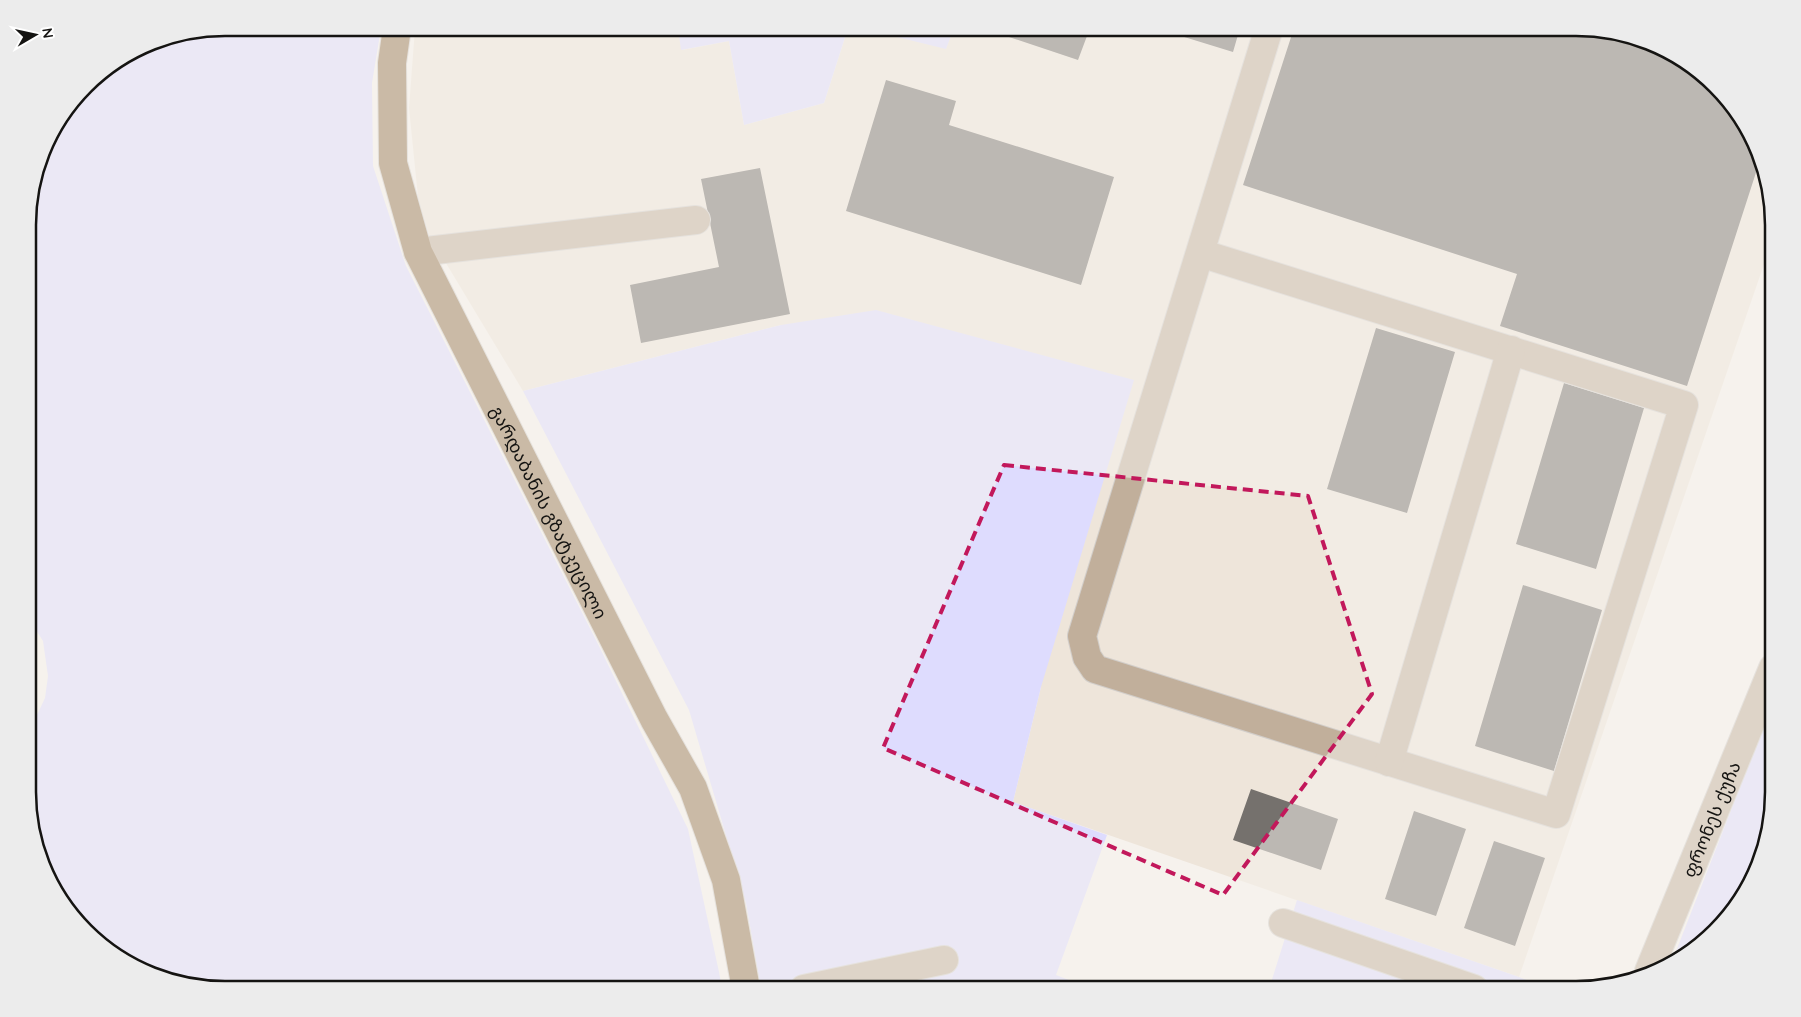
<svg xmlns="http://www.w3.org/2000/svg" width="1801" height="1017" font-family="Quicksand,'Noto Sans Georgian',sans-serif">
	<rect width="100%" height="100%" fill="#f6f2ed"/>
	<path fill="#eee5da" d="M415,28h263l4,22 47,-9 15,84 80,-22 24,-75h12l86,20 8,-20h622l51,6 47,20 66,62 23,46 10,50v26l-254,739 -506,-175 28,-115 -260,-362 -258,66 -94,-156 -11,-38 -9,-89z"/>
	<path fill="#dedcfe" d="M225,28h156l-9,55 1,83 33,100 192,378 90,185 31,143 3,17h-497l-51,-6 -47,-20 -66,-61 -32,-85v-85l16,-34 3,-22 -5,-35 -14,-22v-419l19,-63 47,-60 55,-35z
		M678,28h170l-24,75 -80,22 -15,-84 -48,9z
		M860,28h94l-8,21z
		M876,310l258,70 -93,307 -28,115 94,33 -51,140 36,14h-331l-15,-86 -57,-193 -166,-319 258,-66z
		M1773,703v101l-26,86 -31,41 -45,33z
		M1297,900l222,77 21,8 -2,4h-269z"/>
	<path fill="#75716d" d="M992,28h98l-12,32 -87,-29z
		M1155,28h85l-7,24z
		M1294,28h282l51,6 47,20 66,62 21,41 -74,229 -187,-60 17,-52 -274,-89z
		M886,80l70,21 -7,24 165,52 -33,108 -235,-74z
		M760,168l30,146 -149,29 -11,-58 89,-18 -18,-88z
		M1376,328l79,24 -48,161 -80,-24z
		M1564,383l80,25 -48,161 -80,-25z
		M1523,585l79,25 -48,161 -79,-25z
		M1251,789l87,30 -17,51 -88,-30z
		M1414,811l52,18 -30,87 -51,-17z
		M1494,841l51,17 -30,88 -51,-18z"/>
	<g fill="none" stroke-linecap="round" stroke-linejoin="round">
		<defs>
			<g id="minor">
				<path d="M418,252l278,-32"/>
				<path d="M1200,253l484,152 -128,409 -461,-145 -8,-12 -5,-21 187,-608"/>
				<path d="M1389,762l122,-412"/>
				<path d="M1283,923l191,66"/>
				<path id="s1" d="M1649,971l124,-303"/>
				<path d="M804,989l140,-29"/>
			</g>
			<g id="major">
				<path id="s2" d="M397,28l-5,35 1,100 25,89 236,467 39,69 33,92 20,109"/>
			</g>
		</defs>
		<use href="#minor" stroke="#d2ceca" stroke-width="30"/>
		<use href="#major" stroke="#d2ceca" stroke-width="30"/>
		<use href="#minor" stroke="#c1af9b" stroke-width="28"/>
		<use href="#major" stroke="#967751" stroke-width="28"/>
	</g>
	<path d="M0 0H1801V1017H0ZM1004,465l304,31 64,198 -149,201 -340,-147z" fill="#f6f2ed" fill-opacity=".55" fill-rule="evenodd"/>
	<path fill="none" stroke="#c2185b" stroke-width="4" stroke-dasharray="10 6" stroke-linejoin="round" d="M1004,465l304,31 64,198 -149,201 -340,-147z"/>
	<g text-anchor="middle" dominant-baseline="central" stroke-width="4" stroke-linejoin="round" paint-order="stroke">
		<g font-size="18" fill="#151412" stroke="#fff">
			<text stroke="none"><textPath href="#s2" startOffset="519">გარდაბანის გზატკეცილი</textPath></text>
			<text stroke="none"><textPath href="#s1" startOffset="164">ფრონეს ქუჩა</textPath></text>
		</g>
	</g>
	<path d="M0 0H1801V1017H0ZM225 36H1576A189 189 0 0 1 1765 225V792A189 189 0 0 1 1576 981H225A189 189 0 0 1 36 792V225A189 189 0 0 1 225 36Z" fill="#ececec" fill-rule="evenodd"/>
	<path fill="none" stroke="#151412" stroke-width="2.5" d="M225 36H1576A189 189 0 0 1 1765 225V792A189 189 0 0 1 1576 981H225A189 189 0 0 1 36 792V225A189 189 0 0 1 225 36Z"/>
	<g transform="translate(35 35) rotate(81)" stroke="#ffffff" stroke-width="4" paint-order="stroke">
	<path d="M0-4L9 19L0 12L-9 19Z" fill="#151412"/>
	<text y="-8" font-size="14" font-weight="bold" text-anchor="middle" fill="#151412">N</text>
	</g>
</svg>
